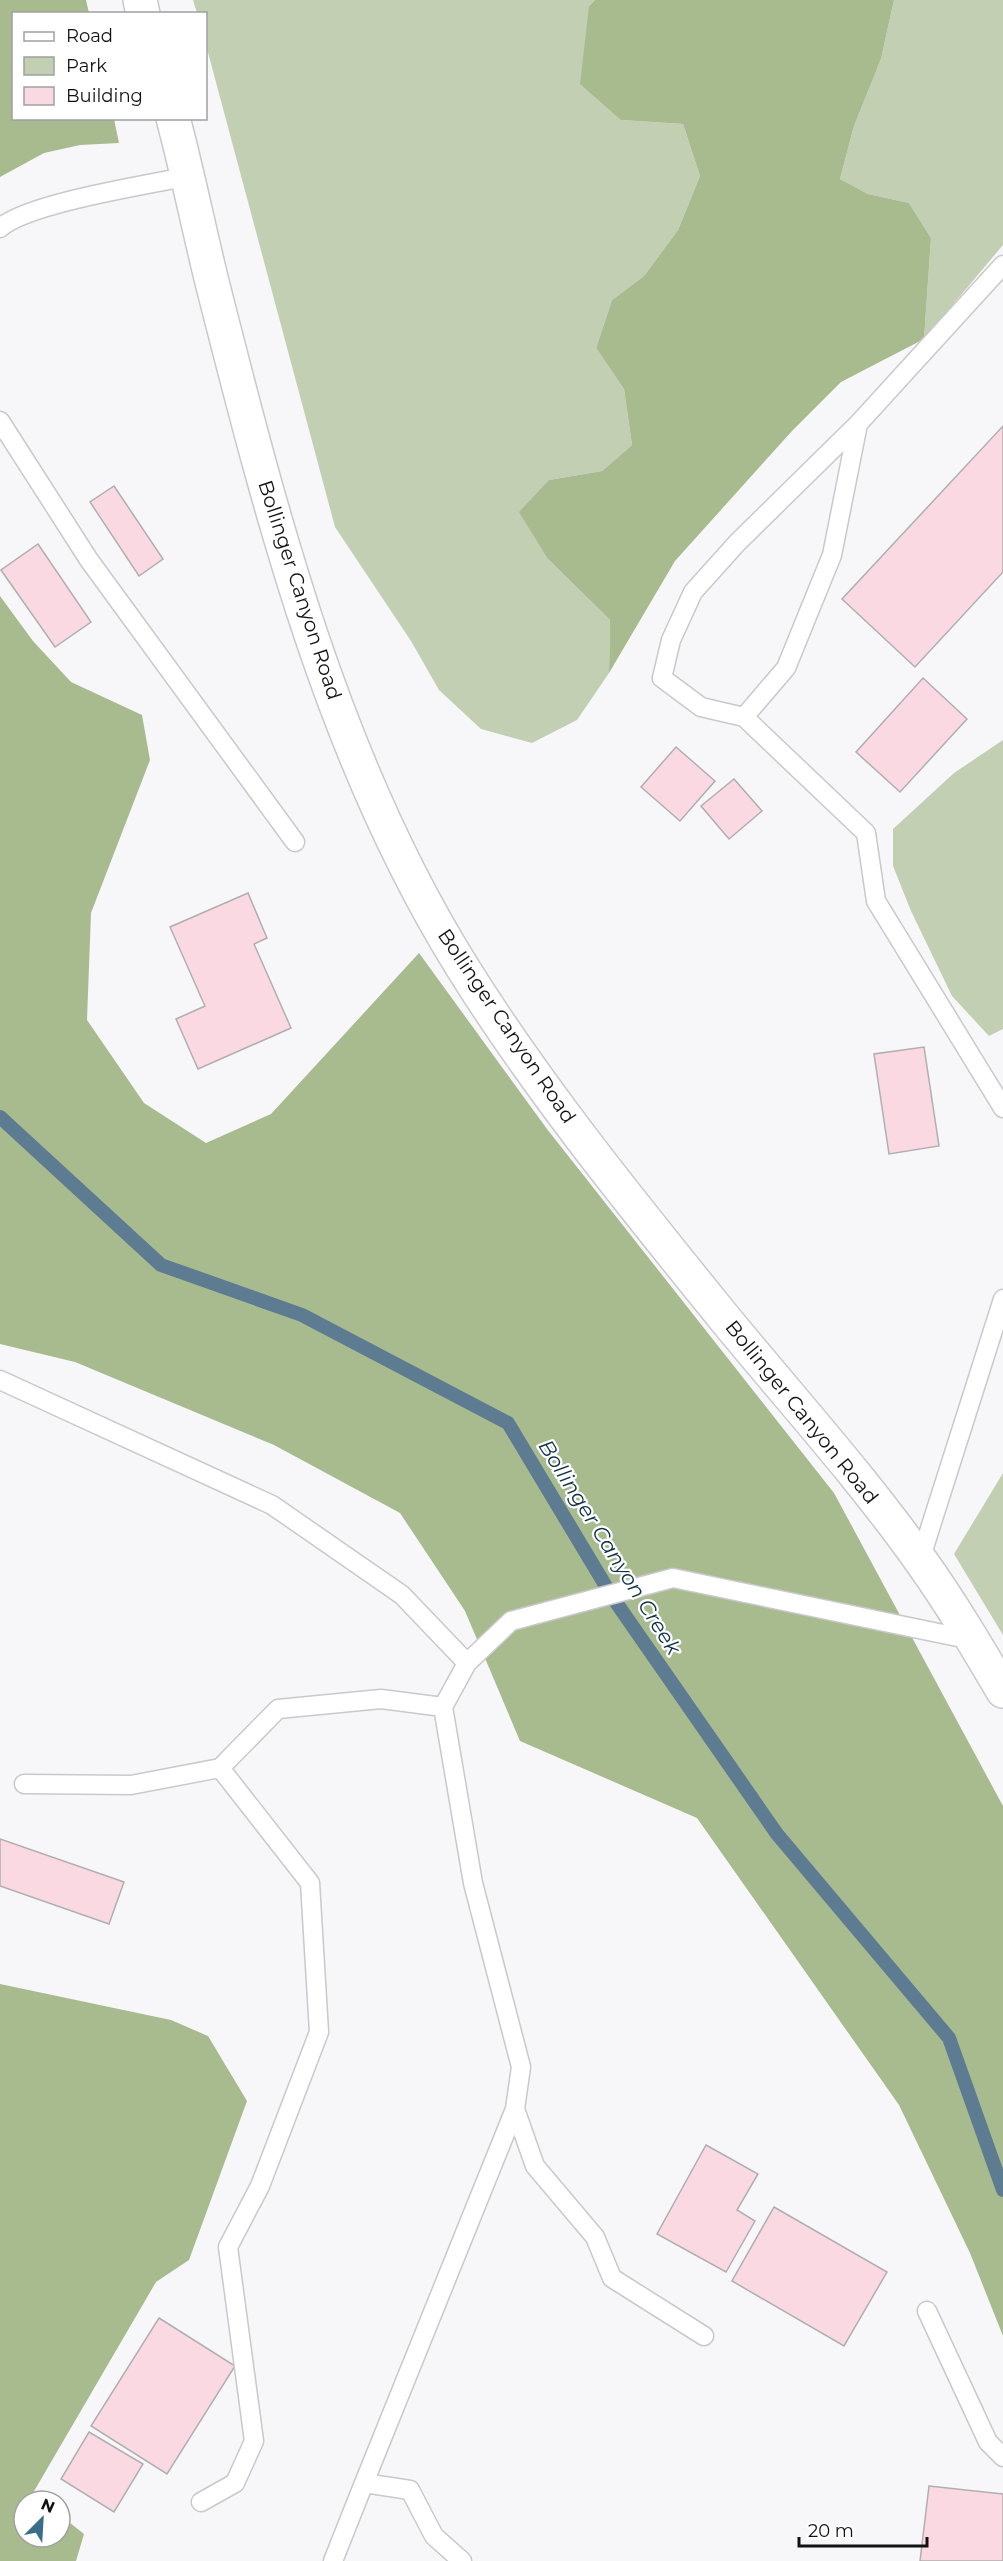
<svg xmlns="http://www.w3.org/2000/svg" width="1003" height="2561" font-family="Montserrat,sans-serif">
	<rect width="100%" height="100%" fill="#f7f7fa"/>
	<path fill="#c2cfb2" d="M193,0h402l-6,6 32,114 62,4 17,52 -22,54 -34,46 -32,24 -16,48 28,41 8,56 -30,26 -53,9 -1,79 62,61 -1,53 -32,47 -45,23 -51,-14 -42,-39 -28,-49 -76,-114 -129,-482v-31l-9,-1z
		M894,0h109v245l-79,94 7,-101 -22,-35 -41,-9 -28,-15 14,-53 27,-67z
		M1003,740v289l-14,7 -37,-40 -41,-85 -18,-45v-37l61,-56z
		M1003,1473v162l-49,-81z"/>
	<path fill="#a7bb8f" d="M0,0h86l3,13 -75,1v104l100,1 5,24 -39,2 -36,8 -44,24z
		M595,0h299l-13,59 -27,67 -14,53 28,15 41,9 22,35 -7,101 -83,43 -49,49 -117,130 -66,112 1,-53 -62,-61 -29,-47 30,-32 53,-9 30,-26 -8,-56 -28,-41 16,-48 32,-24 34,-46 22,-54 -17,-52 -62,-4 -41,-36 9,-78z
		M0,596l33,45 38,41 71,33 8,45 -59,153 -4,107 57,83 62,40 65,-29 148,-161 128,176 287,364 169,313v530l-33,-83 -71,-148 -202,-287 -177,-77 -55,-130 -65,-98 -126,-68 -199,-83 -75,-18z
		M0,1984l171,36 37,16 39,65 -58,159 -33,22 -123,211 10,8h-19v36h36v-22l24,19 -8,27h-76z"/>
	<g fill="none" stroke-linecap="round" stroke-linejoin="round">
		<path stroke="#5d7b91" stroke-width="14" d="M0,1117l161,148 141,50 206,108 105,175 164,236 172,204 54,152"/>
	</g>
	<path fill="#fad9e3" stroke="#b1aeaf" stroke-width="1.5" d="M1003,426v146l-88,95 -73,-68z
		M114,486l49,73 -24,17 -49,-74z
		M38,544l53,78 -36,25 -54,-77z
		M923,678l44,41 -67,73 -44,-40z
		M676,747l39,34 -35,40 -39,-34z
		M734,779l28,32 -33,28 -28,-33z
		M248,893l19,45 -13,6 37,84 -93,41 -22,-50 29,-13 -35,-79z
		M924,1047l15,99 -50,8 -15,-100z
		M0,1839l124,43 -15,42 -109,-38z
		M706,2145l52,29 -21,36 18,11 -29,51 -69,-38z
		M774,2207l113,65 -43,74 -112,-65z
		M159,2318l76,48 -68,108 -76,-48z
		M89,2432l54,32 -29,48 -53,-33z
		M929,2486l74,8v67h-83z"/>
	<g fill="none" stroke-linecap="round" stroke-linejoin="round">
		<defs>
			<path id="service" d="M0,228c28,-25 147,-43 189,-52
				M1003,265l-145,159 -26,131 -46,113 -42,49 122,116 10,68 127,207
				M0,421l89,139 206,282
				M744,717l-43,-10 -39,-29 9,-38 22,-48 44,-49 121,-119
				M0,1380l272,125 130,90 65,68
				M920,1560l83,-261
				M24,1784l107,1 89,-17 58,-59 103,-10 62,8
				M927,2311l61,131 15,15
				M704,2336l-92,-58 -17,-41 -60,-71 -20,-57 6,-42 -48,-184 -30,-176 24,-44 44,-42 162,-43 299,62
				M364,2483l151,-374
				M201,2502l34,-19 19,-42 -26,-194 32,-61 59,-154 -9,-149 -90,-115
				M333,2561l31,-78 46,7 24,46 28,25"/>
			<path id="minor" d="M140,0l3,14
				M173,118c15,56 26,112 40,168 59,232 120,473 248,679 75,121 171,239 260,349 67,82 139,161 200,247 30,42 56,86 82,130"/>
		</defs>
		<use href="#service" stroke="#c9c9cc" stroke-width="21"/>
		<use href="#minor" stroke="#c9c9cc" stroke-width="36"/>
		<use href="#service" stroke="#fff" stroke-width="18"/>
		<use href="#minor" stroke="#fff" stroke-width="33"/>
	</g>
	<g text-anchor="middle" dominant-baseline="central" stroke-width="4.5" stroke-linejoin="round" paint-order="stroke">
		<g font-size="20" fill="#121213" stroke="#fff">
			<text transform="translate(300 590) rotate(72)">Bollinger Canyon Road</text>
			<text transform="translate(507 1026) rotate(56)">Bollinger Canyon Road</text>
			<text transform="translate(802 1412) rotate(51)">Bollinger Canyon Road</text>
		</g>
		<g font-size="21" font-style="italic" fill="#0f3249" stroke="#fff">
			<text transform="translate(610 1547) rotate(58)">Bollinger Canyon Creek</text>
		</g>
	</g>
	<rect x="12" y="12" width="195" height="108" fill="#ffffff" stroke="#a0a0a1" stroke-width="1.5"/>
	<rect x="24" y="32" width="30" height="9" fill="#ffffff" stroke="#a0a0a1" stroke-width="1.5"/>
	<text x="66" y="42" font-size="18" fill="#121213">Road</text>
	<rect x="24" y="57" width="30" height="18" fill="#c2cfb2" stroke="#a0a0a1" stroke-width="1.5"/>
	<text x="66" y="72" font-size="18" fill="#121213">Park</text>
	<rect x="24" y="87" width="30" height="18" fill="#fad9e3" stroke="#a0a0a1" stroke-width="1.5"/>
	<text x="66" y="102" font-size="18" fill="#121213">Building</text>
	<g transform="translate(42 2519) rotate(24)"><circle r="28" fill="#ffffff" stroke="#a0a0a1" stroke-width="1.5"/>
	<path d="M0-4.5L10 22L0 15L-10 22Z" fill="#386e8a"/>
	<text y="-9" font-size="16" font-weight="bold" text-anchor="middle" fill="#121213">N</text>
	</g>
	<path d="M799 2537v9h128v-9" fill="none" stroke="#121213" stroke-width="3"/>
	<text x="808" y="2537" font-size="18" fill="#121213" stroke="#ffffff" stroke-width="4.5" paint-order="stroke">20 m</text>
</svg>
